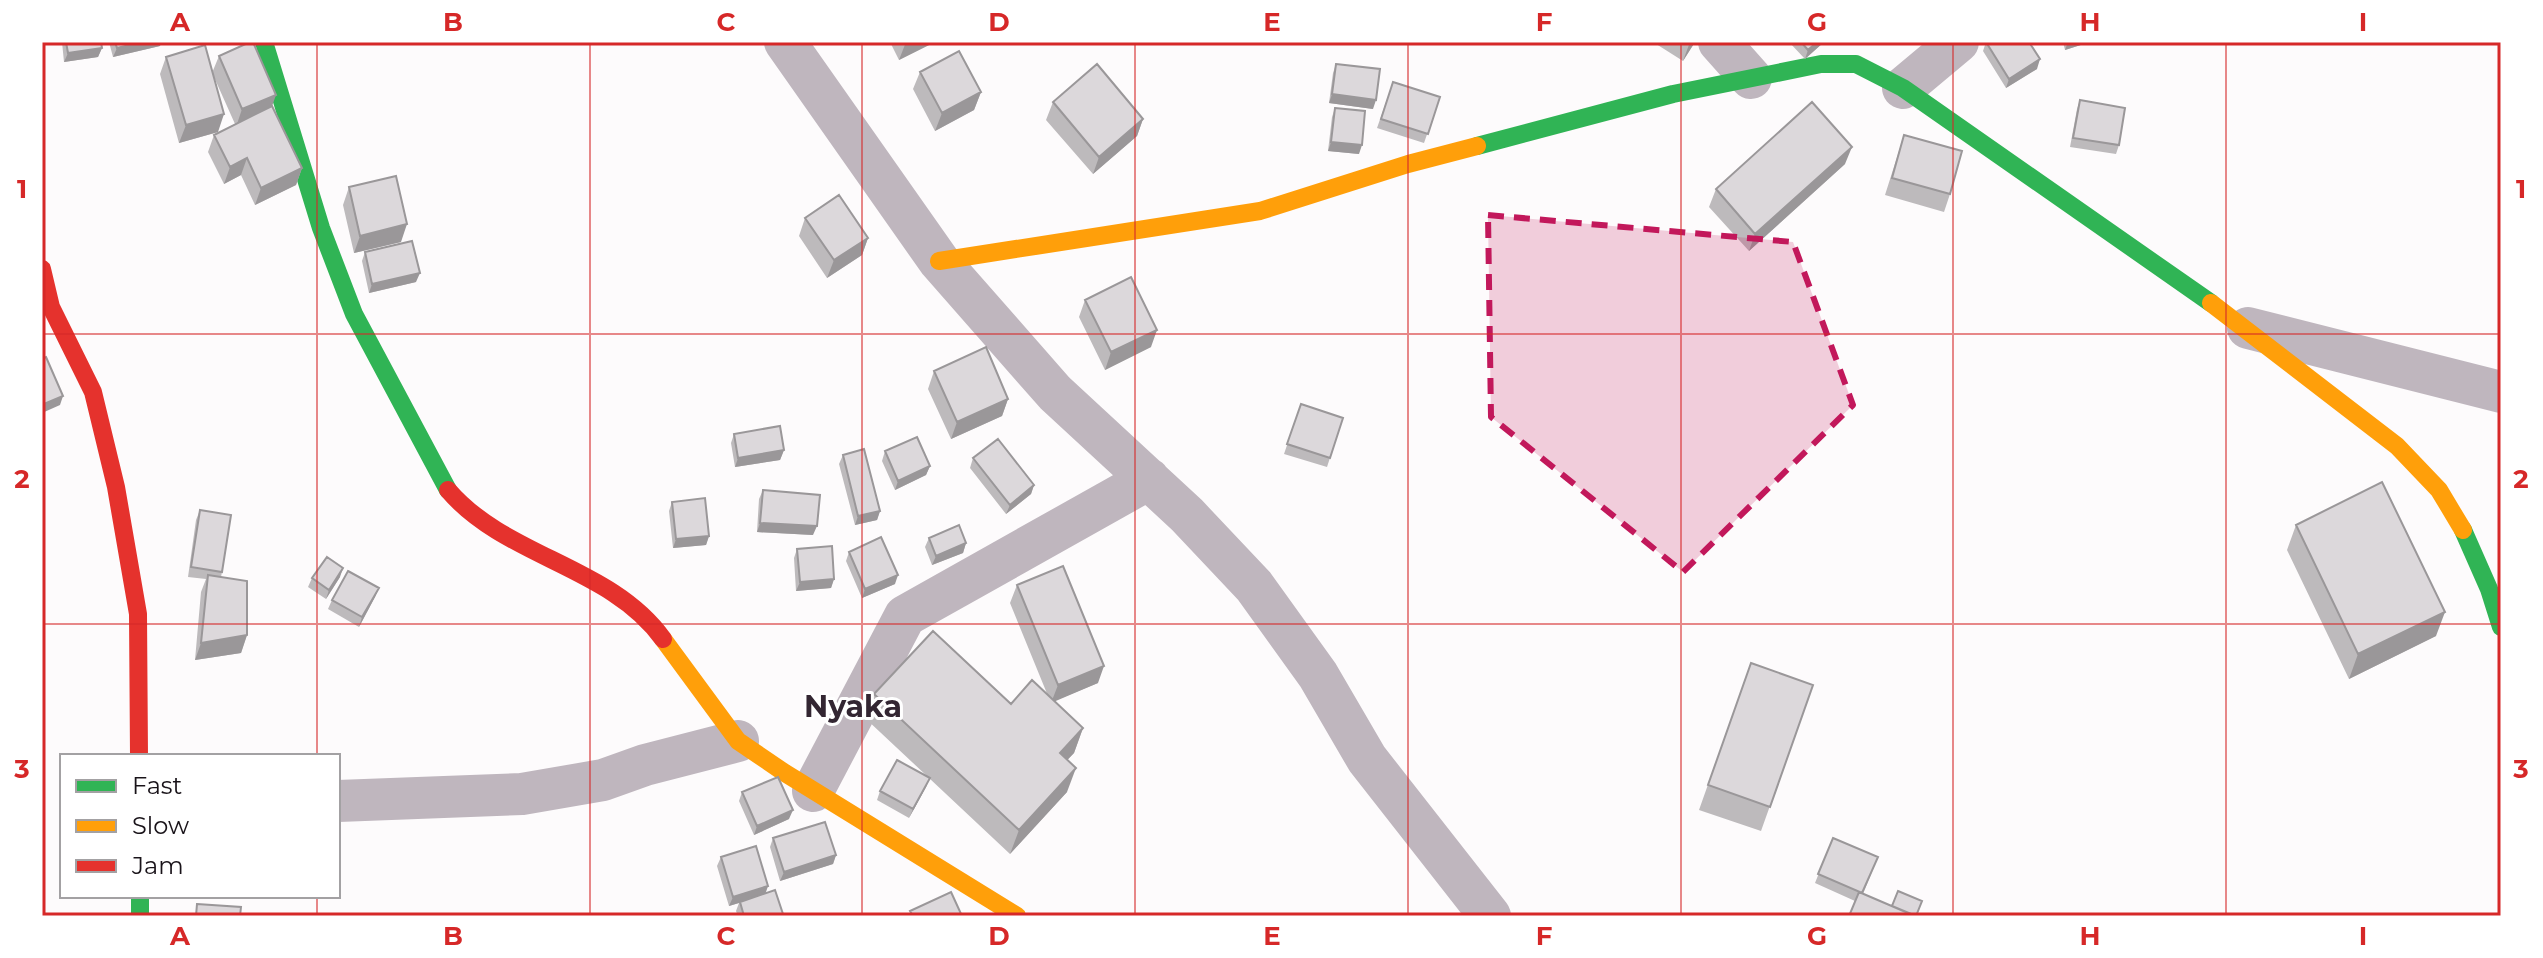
<svg xmlns="http://www.w3.org/2000/svg" width="2543" height="958" font-family="Montserrat,sans-serif">
	<rect width="100%" height="100%" fill="#fdfbfc"/>
	<g fill="none" stroke-linecap="round" stroke-linejoin="round">
		<path stroke="#bfb6be" stroke-width="42" d="M785,42l154,219 116,132 132,122 67,71 64,89 49,84 123,157
			M1719,42l32,36
			M1903,88l55,-46
			M2248,328l253,64
			M813,791l92,-175 244,-137
			M338,801l184,-7 81,-14 42,-15 93,-24"/>
		<path stroke="#30b455" stroke-width="18" d="M264,42l57,186 33,86 94,176
			M1477,146l196,-52 148,-30h35l47,24 308,215
			M2463,530l26,59 12,38
			M140,896v20"/>
		<path stroke="#ff9f0a" stroke-width="18" d="M939,261l321,-50 148,-47 69,-18
			M2211,303l186,143 42,44 24,40
			M663,639l75,102 47,32 232,143"/>
		<path stroke="#e5322d" stroke-width="18" d="M42,269l9,38 42,85 23,95 22,127 1,142
			M448,490c58,68 163,76 215,149"/>
	</g>
	<path fill="#bdbabc" d="M62,42h39l1,6 -4,9 -34,5z
		M109,42h52l-1,4 -47,11z
		M890,42h45l-36,18z
		M1653,42h42l-12,19z
		M1789,42h35l-19,17z
		M1986,42l51,27 -31,19 -23,-37z
		M2063,42h27l-25,8z
		M219,56l53,50 30,62 -6,17 -41,20 -14,-30 -17,9 -16,-32 6,-17 21,-11 -21,-47 4,55 -39,11 -19,-69 6,-17 46,16z
		M1336,64l37,45 -44,-6 4,-30z
		M920,72l61,20 -7,18 -39,21 -22,-42z
		M1393,82l47,15 -16,46 -47,-15z
		M2080,100l39,45 -3,9 -46,-7 7,-38z
		M1053,102l90,17 -6,17 -44,38 -47,-54z
		M1335,108l24,46 -31,-3 4,-34z
		M1904,135l46,59 -6,18 -59,-17z
		M1845,164l-96,87 -40,-44 7,-18z
		M349,187l52,55 -47,11 -11,-48z
		M805,218l63,20 -6,17 -35,23 -28,-42z
		M365,252l51,30 -47,11 -7,-32z
		M1085,300l66,47 -46,23 -26,-53z
		M934,371l74,28 -6,17 -51,23 -23,-50z
		M1301,404l42,14 -16,49 -43,-13z
		M734,434l50,16 -4,10 -45,7 -4,-24z
		M885,451l45,15 -4,9 -31,15 -13,-29z
		M843,455l37,56 -3,9 -22,5 -16,-61z
		M973,458l61,27 -3,9 -25,20 -36,-46z
		M763,490l50,45 -56,-3 2,-33z
		M672,502l37,34 -3,9 -33,3 -4,-37z
		M200,510l22,62 -1,5 26,58 -6,18 -46,7 6,-68 5,-13 -18,-2 8,-57z
		M2296,525l140,111 -87,43 -62,-129z
		M929,538l37,5 -3,10 -31,12 -7,-18z
		M797,549l37,30 -3,9 -35,3 -2,-33z
		M849,552l46,32 -33,14 -16,-37z
		M340,577l-14,22 -18,-12 4,-9z
		M1017,585l81,98 -44,18 29,27 -9,25 -7,7v32l-57,62 -81,-76 -3,9 -17,31 -32,-18 3,-9 48,-14 -63,-59 9,-24 137,10 37,-8 -38,-93z
		M379,588l-4,9 -16,30 -31,-18 4,-9z
		M1751,663l62,22 -52,146 -62,-21z
		M742,792l47,27 -35,16 -15,-34z
		M773,838l63,17 -3,9 -53,17 -10,-34z
		M1833,838l45,19 -15,37 29,12 30,-5 -73,15 6,-15 -40,-18z
		M721,857l44,37 18,20 -1,2h-44l-2,-5 3,-8 -10,3 -12,-40z"/>
	<path fill="#9a9799" d="M142,42h19l-1,4 -47,11 4,-9z
		M906,42h29l-36,18z
		M1690,42h5l-12,19z
		M1817,42h7l-19,17 3,-9z
		M2068,42h22l-25,8z
		M102,48l-4,9 -34,5 4,-9z
		M2040,59l-3,10 -31,19 3,-9z
		M981,92l-7,18 -39,21 7,-18z
		M1332,94l44,6 -3,9 -44,-6z
		M276,95l-6,17 -34,15 6,-18z
		M224,114l-6,18 -39,11 7,-18z
		M1143,119l-6,17 -44,38 6,-17z
		M1331,142l31,3 -3,9 -31,-3z
		M1852,147l-7,17 -96,87 6,-17z
		M247,158l-6,17 -17,9 6,-17z
		M302,168l-6,17 -41,20 6,-17z
		M407,224l-6,18 -47,11 6,-17z
		M868,238l-6,17 -35,23 7,-18z
		M420,273l-4,9 -47,11 3,-9z
		M1157,330l-6,17 -46,23 6,-18z
		M63,396l-3,9 -18,8 2,-9z
		M1008,399l-6,17 -51,23 6,-17z
		M784,450l-4,10 -45,7 3,-9z
		M930,466l-4,9 -31,15 3,-9z
		M1034,485l-3,9 -25,20 4,-9z
		M880,511l-3,9 -22,5 3,-9z
		M760,523l57,3 -4,9 -56,-3z
		M709,536l-3,9 -33,3 3,-9z
		M966,543l-3,10 -31,12 4,-9z
		M343,568l-3,9 -14,22 3,-9z
		M898,575l-3,9 -33,14 3,-9z
		M834,579l-3,9 -35,3 4,-9z
		M379,588l-4,9 -16,30 3,-10z
		M2445,612l-9,24 -87,43 9,-25z
		M247,635l-6,18 -46,7 6,-17z
		M1104,666l-6,17 -47,20 7,-18z
		M1083,728l-9,25 -23,24 9,-24z
		M1076,768l-9,24 -57,62 9,-24z
		M930,778l-4,9 -17,31 4,-9z
		M793,810l-4,9 -35,16 3,-9z
		M836,855l-3,9 -53,17 4,-9z
		M768,886l-3,9 -36,11 4,-9z"/>
	<path fill="#dcd8db" stroke="#9a9799" stroke-width="2" d="M66,42h35l1,6 -34,5z
		M115,42h27l-25,6z
		M250,42h3l23,53 -34,14 -23,-53z
		M1801,42h16l-9,8z
		M1986,42h43l11,17 -31,20z
		M205,45l19,69 -38,11 -20,-68z
		M959,51l22,41 -39,21 -22,-41z
		M1097,64l46,55 -44,38 -46,-55z
		M1336,64l44,5 -4,31 -44,-6z
		M1393,82l47,15 -12,37 -47,-15z
		M2080,100l45,8 -6,37 -46,-7z
		M1812,102l40,45 -97,87 -39,-45z
		M272,106l30,62 -41,20 -14,-30 -17,9 -16,-32z
		M1335,108l30,3 -3,34 -31,-3z
		M1904,135l58,16 -12,43 -58,-16z
		M396,176l11,48 -47,12 -11,-49z
		M839,195l29,43 -34,22 -29,-42z
		M412,241l8,32 -48,11 -7,-32z
		M1131,277l26,53 -46,22 -26,-52z
		M986,347l22,52 -51,23 -23,-51z
		M46,357l17,39 -19,8 -2,-5v-40z
		M1301,404l42,14 -13,40 -43,-14z
		M780,426l4,24 -46,8 -4,-24z
		M917,437l13,29 -32,15 -13,-30z
		M998,439l36,46 -24,20 -37,-47z
		M864,449l16,62 -22,5 -15,-61z
		M2382,482l63,130 -87,42 -62,-129z
		M763,490l57,5 -3,31 -57,-3z
		M705,498l4,38 -33,3 -4,-37z
		M200,510l31,5 -9,57 -31,-5z
		M959,525l7,18 -30,13 -7,-18z
		M881,537l17,38 -33,14 -16,-37z
		M832,546l2,33 -34,3 -3,-33z
		M327,557l16,11 -14,22 -17,-12z
		M1063,566l41,100 -46,19 -41,-100z
		M348,571l31,17 -17,29 -30,-17z
		M208,575l39,6v54l-46,8z
		M933,631l78,73 21,-24 51,48 -23,25 16,15 -57,62 -145,-136z
		M1751,663l62,22 -43,122 -62,-22z
		M897,760l33,18 -17,31 -33,-18z
		M778,777l15,33 -36,16 -15,-34z
		M825,822l11,33 -52,17 -11,-34z
		M1833,838l45,19 -16,36 -44,-19z
		M756,846l12,40 -35,11 -12,-40z
		M775,890l8,24 -8,2h-31l-4,-14z
		M1898,891l24,10 -6,15 -24,-10z
		M951,892l11,24h-49l-3,-5z
		M1859,892l56,24h-66z
		M197,904l44,3 -1,9h-44z"/>
	<path fill="#c2185b" fill-opacity="0.2" stroke="#c2185b" stroke-width="6" stroke-dasharray="16 10" stroke-linejoin="round" d="M1488,215l305,27 60,163 -170,167 -192,-155z"/>
	<path fill="none" stroke="#d62828" stroke-width="2" stroke-opacity="0.55" d="M317,42v714M590,42v874M862,42v874M1135,42v874M1408,42v874M1681,42v874M1953,42v874M2226,42v874M42,334h2459M42,624h2459M317,896v20"/>
	<g text-anchor="middle" dominant-baseline="central" stroke-width="6" stroke-linejoin="round" paint-order="stroke">
		<g font-size="30" font-weight="bold" fill="#332632" stroke="#fff">
			<text x="853" y="706">Nyaka</text>
		</g>
	</g>
	<rect width="2543" height="958" fill="none" stroke="#ffffff" stroke-width="88"/>
	<rect x="60" y="754" width="280" height="144" fill="#ffffff" stroke="#a3a1a3" stroke-width="2"/>
	<rect x="76" y="780" width="40" height="12" fill="#30b455" stroke="#a3a1a3" stroke-width="2"/>
	<text x="132" y="794" font-size="24" fill="#191319">Fast</text>
	<rect x="76" y="820" width="40" height="12" fill="#ff9f0a" stroke="#a3a1a3" stroke-width="2"/>
	<text x="132" y="834" font-size="24" fill="#191319">Slow</text>
	<rect x="76" y="860" width="40" height="12" fill="#e5322d" stroke="#a3a1a3" stroke-width="2"/>
	<text x="132" y="874" font-size="24" fill="#191319">Jam</text>
	<rect x="44" y="44" width="2455" height="870" fill="none" stroke="#d62828" stroke-width="3"/>
	<g font-size="26" text-anchor="middle" font-weight="bold" fill="#d62828">
		<text x="180" y="31">A</text>
		<text x="453" y="31">B</text>
		<text x="726" y="31">C</text>
		<text x="999" y="31">D</text>
		<text x="1272" y="31">E</text>
		<text x="1544" y="31">F</text>
		<text x="1817" y="31">G</text>
		<text x="2090" y="31">H</text>
		<text x="2363" y="31">I</text>
		<text x="22" y="198">1</text>
		<text x="2521" y="198">1</text>
		<text x="22" y="488">2</text>
		<text x="2521" y="488">2</text>
		<text x="22" y="778">3</text>
		<text x="2521" y="778">3</text>
		<text x="180" y="945">A</text>
		<text x="453" y="945">B</text>
		<text x="726" y="945">C</text>
		<text x="999" y="945">D</text>
		<text x="1272" y="945">E</text>
		<text x="1544" y="945">F</text>
		<text x="1817" y="945">G</text>
		<text x="2090" y="945">H</text>
		<text x="2363" y="945">I</text>
	</g>
</svg>
